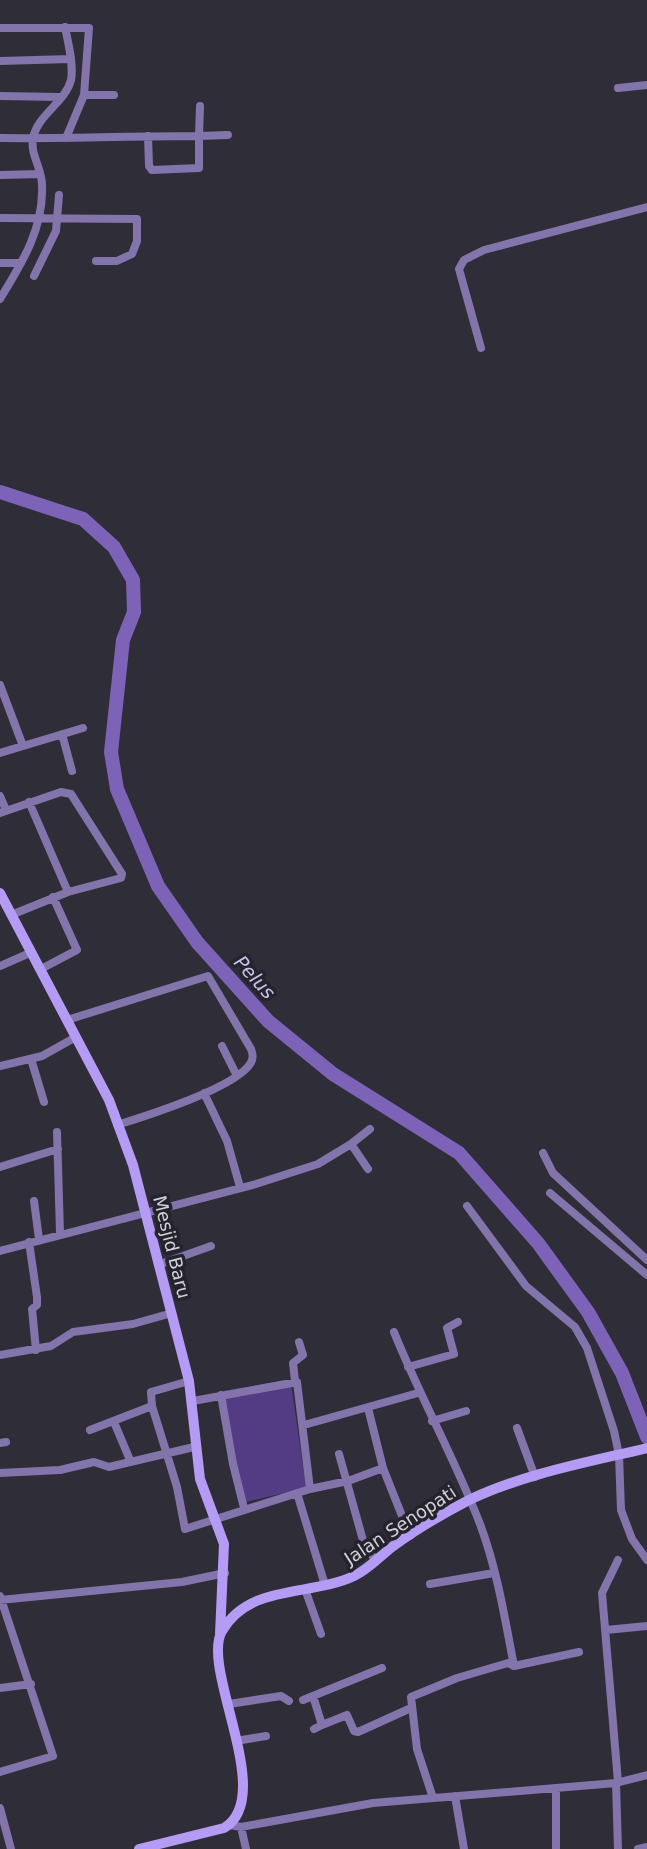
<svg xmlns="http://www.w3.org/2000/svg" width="647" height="1849" font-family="'DejaVu Sans',sans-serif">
	<rect width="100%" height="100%" fill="#2f2d37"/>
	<path fill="#543c85" d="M281,1381l10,2 15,105 -65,15 -18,-112z"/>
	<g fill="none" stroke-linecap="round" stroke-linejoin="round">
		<path stroke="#7d63b8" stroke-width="14" d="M0,492l83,27 31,28 19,33 1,32 -11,28 -12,112 6,37 41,97 39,56 71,79 65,53 126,79 79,90 50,69 34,61 25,64"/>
		<path stroke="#8374ac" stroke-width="8" d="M0,28h89l-5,67 -18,43
			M0,61l70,-2
			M618,88l29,-3
			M84,95h30
			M0,96l61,1
			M200,106l-1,30 29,-1
			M0,138c66,1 133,-2 199,-2v32l-47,2 -3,-4 -1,-30
			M0,175l40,-1
			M0,218l137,1v22l-5,13 -15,7h-21
			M0,263h21
			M34,276l22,-45 3,-36
			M0,299c22,-36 44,-71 42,-114 0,-17 -12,-30 -9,-47 5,-24 32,-35 38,-58 3,-15 -3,-38 -6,-53
			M481,348l-22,-79 5,-9 20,-10 163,-43
			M0,685l23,61
			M62,734l10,37
			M0,753l83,-25
			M0,796l6,14
			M29,802l39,90
			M0,813l61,-21 10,2 51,80 -1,4 -53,14 -57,23
			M0,966l32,-14
			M41,969l36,-19 -24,-53
			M67,1020l141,-44 43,73c2,5 3,10 -1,15 -16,24 -104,52 -133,61
			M222,1046l14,28
			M31,1059l13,43
			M0,1066l42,-10 34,-19
			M204,1093l23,48 13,46
			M57,1132l3,101
			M543,1153l10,20 94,87
			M0,1167l58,-18
			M368,1169l-17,-25 19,-15
			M550,1193l97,82
			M34,1201l5,38
			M467,1206l59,80 49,41 12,21 27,83 5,24 2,55 11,29 15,21
			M29,1242l8,55v8l-5,4 4,41
			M0,1251l256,-67 62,-20 33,-20
			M158,1265l53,-19
			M394,1332c26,65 61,127 86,192 17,45 25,95 34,142l-6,-3 -51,15 -46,19 6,52 16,49
			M0,1355l51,-9 22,-14 60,-8 39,-11
			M408,1367l46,-13 -7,-26 11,-6
			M295,1381l-2,-18 10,-8 -4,-13
			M221,1395l12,69 11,44
			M152,1406l25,81 8,42 125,-40 -13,-107 -104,19
			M368,1408l15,60 27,68
			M432,1421l34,-10
			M114,1422l16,38
			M304,1425l114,-32
			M517,1428l18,49
			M90,1430l62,-24 -1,-14 38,-11
			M0,1443l6,-1
			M339,1454l25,90 12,17
			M0,1473l60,-3 34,-8 15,5 85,-20
			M310,1489l38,-8 35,-13
			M297,1493l28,92
			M430,1584l64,-11
			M305,1589l16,45
			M0,1600l182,-18 43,-9
			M606,1630l41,-4
			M514,1666l65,-14
			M0,1688l31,-4
			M313,1696l9,29 -8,4
			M303,1700l79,-32
			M229,1704l52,-8 8,5
			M322,1725l25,-10 7,16 4,1 53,-24
			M236,1741l30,-5
			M0,1772l53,-16 -53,-160
			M618,1782l-16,-189 16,-33
			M616,1783l2,66
			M455,1796l9,53
			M0,1808l11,41
			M230,1825l11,2 132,-24 243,-20 31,-8
			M241,1827l5,22
			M556,1849v-61
			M638,1849l9,-2"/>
		<path stroke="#b49bf4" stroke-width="10" d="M0,893l109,207 24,65 56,216 11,98 24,65 -4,90
			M139,1849l85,-21c53,-31 -24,-159 -2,-197 28,-48 88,-34 132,-55 15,-7 25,-19 38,-29 23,-17 52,-34 77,-47 54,-26 120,-38 178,-52"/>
	</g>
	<g text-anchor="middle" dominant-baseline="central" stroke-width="7" stroke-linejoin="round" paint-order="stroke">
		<g font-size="18" fill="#d3d2d8" stroke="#25232d">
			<text transform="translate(172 1247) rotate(76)">Mesjid Baru</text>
			<text transform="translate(400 1525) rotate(-33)">Jalan Senopati</text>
		</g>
		<g font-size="19" font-style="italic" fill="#ccc1ef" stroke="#25232d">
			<text transform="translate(255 977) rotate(48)">Pelus</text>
		</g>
	</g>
</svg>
